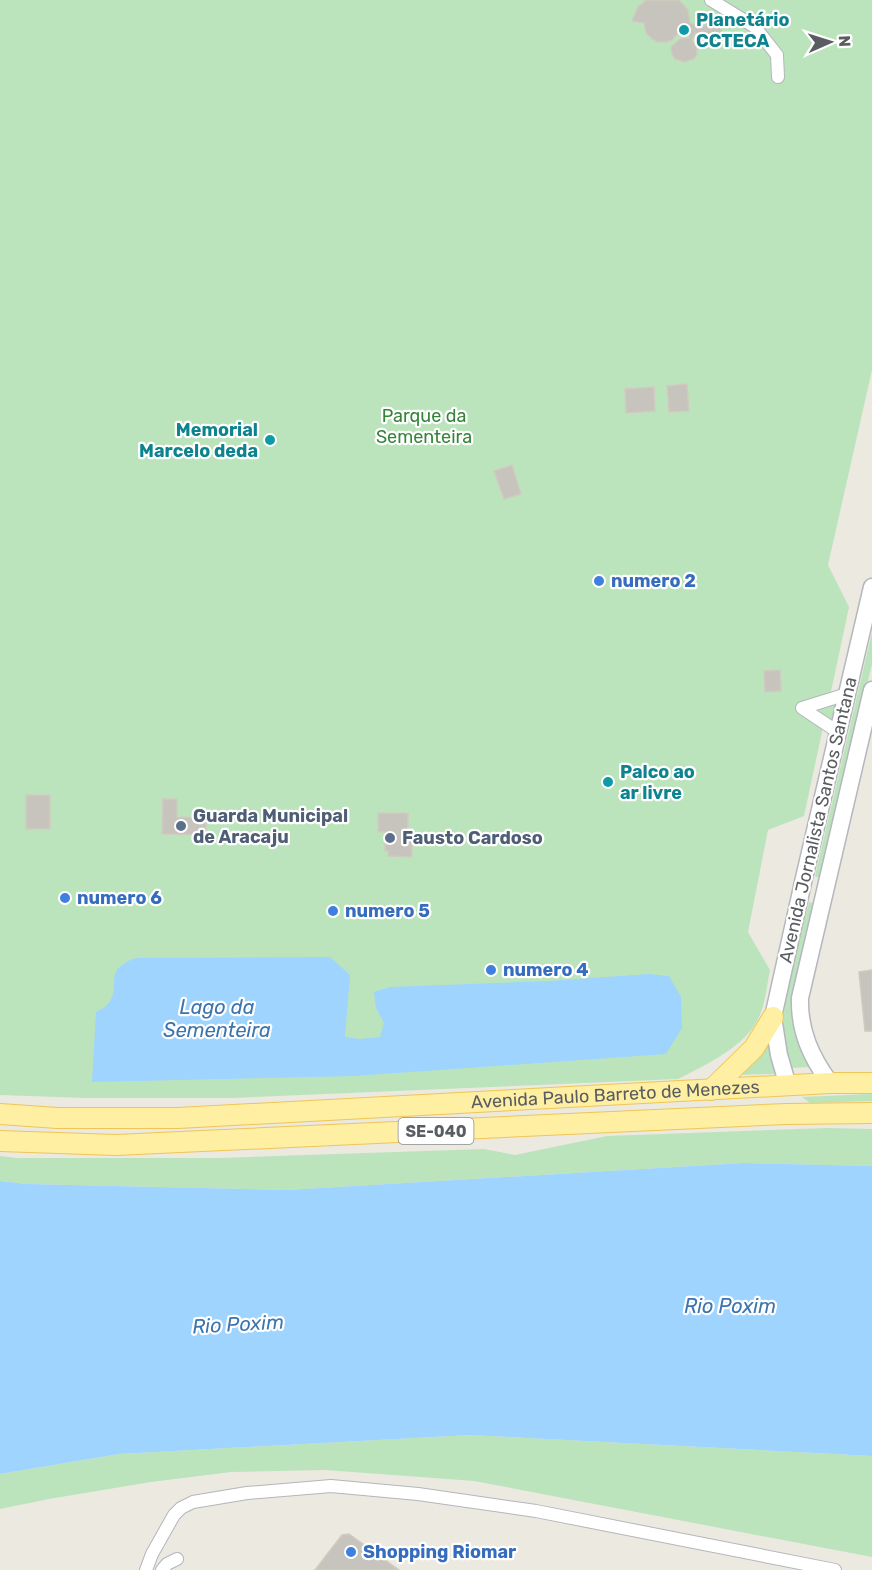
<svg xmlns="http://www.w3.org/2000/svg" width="872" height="1570" font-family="Rubik,sans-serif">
	<rect width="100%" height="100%" fill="#ece9e0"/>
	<path fill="#bce4bc" d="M0,0h872v370l-44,195 21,42 -21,99 10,-2 -4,19 -9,-5 -21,98 -36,14 -20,102 22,38c-3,14 -4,29 -9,42 -11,33 -54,52 -83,67l-446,19h-147l-85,-3z
		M872,632v32l-51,215 -6,-3z
		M809,902l8,2 -19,78 13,85 -19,1c-2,-11 -7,-21 -8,-32 -4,-36 16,-98 25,-134z
		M770,1035l6,39 -45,1z
		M872,1094v7l-62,2 -8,-6z
		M827,1128l45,1v37l-129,-3 -456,27 -260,-6 -27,-3v-25l17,2h202l265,-9 31,6 92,-19z
		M470,1435l402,21v101l-398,-76 -149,-11 -94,2 -80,10 -102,17 -49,10v-35l119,-20z"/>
	<path fill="#9ed4fe" d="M330,957l20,18 -5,62 15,2 20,-2 4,-14 -8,-15 -2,-16 16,-5 159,-6 100,-7 20,2 12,21 1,31 -16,26 -312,22 -262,6 4,-70c4,-2 9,-5 12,-8 15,-18 -7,-34 28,-46z
		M743,1163l129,3v290l-402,-21 -351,19 -119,20v-293l27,3 260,6z"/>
	<path fill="#c7c4bd" stroke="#d0cbbf" stroke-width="1.5" d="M646,0h33l9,10 2,13 12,4 6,-4 7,-1 4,3 4,10 -4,9 -4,3 -9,-1 -11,-14 -3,9 5,5v9l-4,4 -8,3 -10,-3 -3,-5 -1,-7 9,-8 9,-1 1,-5 -10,-2 -8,9 -6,2h-8l-6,-3 -6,-6 -2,-10 -12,-2 6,-14z
		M687,384l2,27 -20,1 -2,-26z
		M654,387l1,24 -29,2 -1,-24z
		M512,465l9,29 -17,5 -10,-28z
		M780,670l1,21 -16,1 -1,-21z
		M26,795h24v34h-24z
		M163,799h14v18l29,1v17l-44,-1z
		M378,813h30v17h4v27l-24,-1v-5h-3v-19h-7z
		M872,970v61h-7l-6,-59z
		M349,1534l50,36h-84l27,-35z"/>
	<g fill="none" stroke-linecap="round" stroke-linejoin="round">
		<defs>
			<path id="street" d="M711,0l44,27 22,28 1,22
				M802,708l45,-14
				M802,708l36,24
				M146,1570l6,-16 22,-39 7,-7 12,-6 54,-9 84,-7 87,8 118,17 299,59
				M162,1570l5,-6 10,-5"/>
			<path id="secondary" d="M830,1083c-19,-26 -31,-52 -30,-85l72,-308
				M788,1086l-9,-31 -6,-38 31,-139 68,-291"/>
			<g id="primary">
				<path d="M711,1090l43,-42 19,-31"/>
				<path id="s1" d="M0,1114l57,4h121l652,-35h42"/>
				<path d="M0,1141l116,4 670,-31 86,-1"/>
			</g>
		</defs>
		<use href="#street" stroke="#b3b6bb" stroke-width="14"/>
		<use href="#secondary" stroke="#b4b7bd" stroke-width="19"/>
		<use href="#primary" stroke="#efc555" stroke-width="22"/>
		<use href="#street" stroke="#fff" stroke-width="12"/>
		<use href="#secondary" stroke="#fff" stroke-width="16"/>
		<use href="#primary" stroke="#feefa3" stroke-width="20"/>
	</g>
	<g fill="#0f9aa8" stroke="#fff" stroke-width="2">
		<circle cx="684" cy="30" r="6"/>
		<circle cx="270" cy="440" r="6"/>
		<circle cx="608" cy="782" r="6"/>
	</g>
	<g fill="#3f7fe0" stroke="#fff" stroke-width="2">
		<circle cx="599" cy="581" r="6"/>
		<circle cx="65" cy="898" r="6"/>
		<circle cx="333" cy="911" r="6"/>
		<circle cx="491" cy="970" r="6"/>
		<circle cx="351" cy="1552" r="6"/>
	</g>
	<g fill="#5c6f8a" stroke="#fff" stroke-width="2">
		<circle cx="181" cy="826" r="6"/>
		<circle cx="390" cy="838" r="6"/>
	</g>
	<g text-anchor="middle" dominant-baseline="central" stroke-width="4.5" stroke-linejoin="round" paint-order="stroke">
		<rect fill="#fff" stroke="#8b8d90" stroke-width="1.5" x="398.5" y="1118" width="75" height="26" rx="4.5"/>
		<g font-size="16" font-weight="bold" fill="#595c61">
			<text x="436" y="1131">SE-040</text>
		</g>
		<g font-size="18" font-weight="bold" fill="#0d838f" stroke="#fff" text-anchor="start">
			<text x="696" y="20">Planetário<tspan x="696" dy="21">CCTECA</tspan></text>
			<text x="258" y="430" text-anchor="end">Memorial<tspan x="258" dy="21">Marcelo deda</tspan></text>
			<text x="620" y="772">Palco ao<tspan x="620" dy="21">ar livre</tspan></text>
		</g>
		<g font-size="18" fill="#358439" stroke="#fff">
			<text x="424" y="416">Parque da<tspan x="424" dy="21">Sementeira</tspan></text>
		</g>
		<g font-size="18" font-weight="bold" fill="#366cbe" stroke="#fff" text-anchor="start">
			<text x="611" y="581">numero 2</text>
			<text x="77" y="898">numero 6</text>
			<text x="345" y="911">numero 5</text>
			<text x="503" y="970">numero 4</text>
			<text x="363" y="1552">Shopping Riomar</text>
		</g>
		<g font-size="18" font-weight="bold" fill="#4e5e75" stroke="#fff" text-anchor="start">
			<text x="193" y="816">Guarda Municipal<tspan x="193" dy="21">de Aracaju</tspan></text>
			<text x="402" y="838">Fausto Cardoso</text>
		</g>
		<g font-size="18" fill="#595c61" stroke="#fff">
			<text transform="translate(818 820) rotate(-77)">Avenida Jornalista Santos Santana</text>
			<text stroke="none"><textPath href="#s1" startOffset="616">Avenida Paulo Barreto de Menezes</textPath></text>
		</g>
		<g font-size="20" font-style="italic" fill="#3c74ae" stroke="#fff">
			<text x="217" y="1007">Lago da<tspan x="217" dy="23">Sementeira</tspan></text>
			<text x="730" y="1306">Rio Poxim</text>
			<text transform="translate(238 1324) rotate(-3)">Rio Poxim</text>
		</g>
	</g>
	<g transform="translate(830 42) rotate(87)" stroke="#ffffff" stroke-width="4.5" paint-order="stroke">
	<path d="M0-4.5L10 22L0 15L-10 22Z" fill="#595c61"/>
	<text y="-9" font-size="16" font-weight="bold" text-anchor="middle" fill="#595c61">N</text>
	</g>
</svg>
